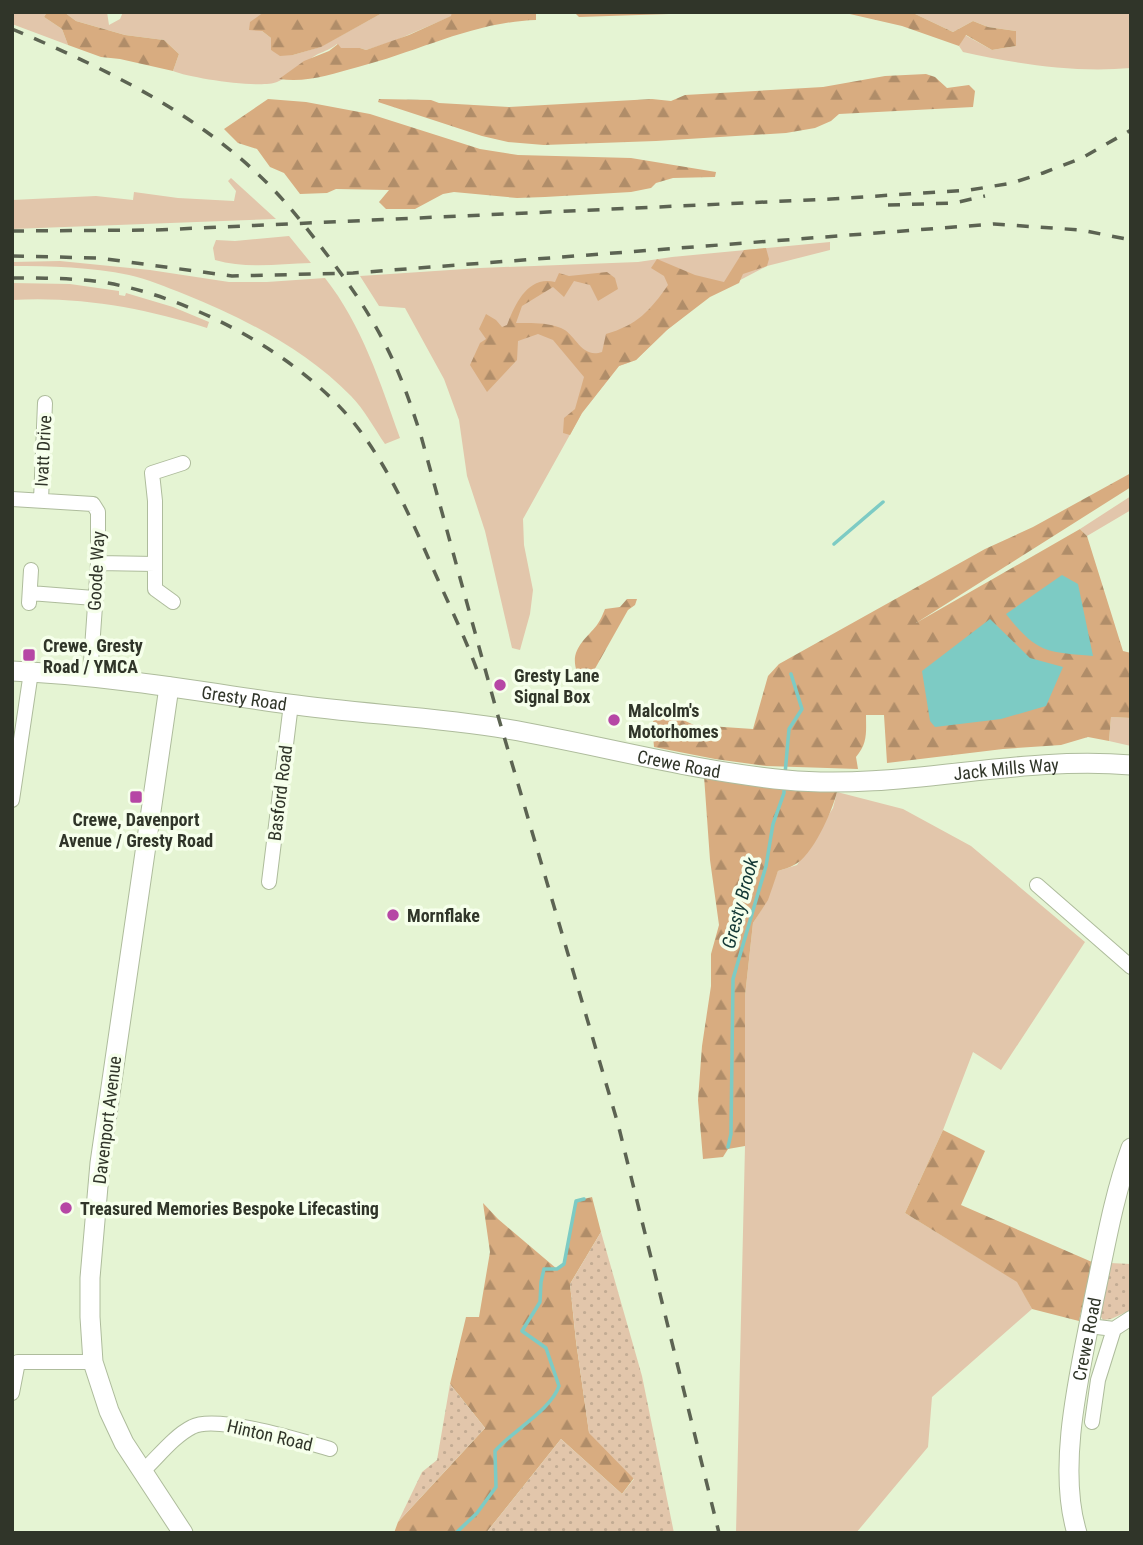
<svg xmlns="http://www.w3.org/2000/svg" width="1143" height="1545" font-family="'Roboto Condensed',sans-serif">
	<defs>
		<pattern id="forest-firs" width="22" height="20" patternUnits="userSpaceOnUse" patternTransform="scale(1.75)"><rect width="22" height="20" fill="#d8ac80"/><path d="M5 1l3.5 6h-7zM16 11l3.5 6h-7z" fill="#b08d69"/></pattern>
		<pattern id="park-dots" width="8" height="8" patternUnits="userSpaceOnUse" patternTransform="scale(1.75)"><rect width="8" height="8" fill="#e2c6ab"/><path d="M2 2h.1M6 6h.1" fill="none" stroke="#c2ab93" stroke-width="1.8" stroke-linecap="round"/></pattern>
	</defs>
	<rect width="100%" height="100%" fill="#e5f4d3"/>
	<path fill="#e2c6ab" d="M12,12h35l-3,5 18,12 6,16 -56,-21z
		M64,12h43l2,13 11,-6 3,-7h141l-2,2v17l9,7v12l22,5 27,-8 64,-35h68v4l-58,25 -28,9 -6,-2h-20l-3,-4c-6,5 -12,7 -19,10 -13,7 -29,23 -41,28 -17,7 -87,-4 -104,-11l6,-17 -15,-14 -39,-5 -49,-14z
		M911,12h220v56c-57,5 -113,-4 -168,-16l-4,-6 6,-11 27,15 24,-4v-15l-28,-4 -15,-6 -20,11z
		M231,178l45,41 -264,10v-29l84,-4 37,4 1,-8 44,6 56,3 2,-10 -8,-10z
		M289,236l22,27c-32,1 -65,6 -96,-3l-2,-12 3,-8 19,1z
		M830,242v8l-63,16 -59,31 -41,33 -31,30 -17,6 -37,47 -59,106 1,26 9,45 -3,24 -10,36 -8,-2 -27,-117 -18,-55 -8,-56 -15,-41 -39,-71 -26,-2 -19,-30 120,-8 158,-6 34,-5z
		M60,261l90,9 79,12h38l58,-4c37,47 55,104 75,160l-15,6c-11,-16 -21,-35 -34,-48 -45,-46 -107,-78 -167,-102 -18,-7 -36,-15 -55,-19 -38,-8 -78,-9 -117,-9v-4z
		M12,283l58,1 49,7v4l6,1 1,-3 47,14 36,15 -2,6c-62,-20 -129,-32 -195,-28z
		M1131,496v14l-44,26 -7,-7z
		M1111,717l20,1v28l-22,-5z
		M837,792l66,17 68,37 114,96 -84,128 -28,-18 -30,78 -38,83 113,69 14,27 -100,88 -4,50 -72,86h-120l9,-387v-150l8,-73 10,-16 15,-36 19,-6 36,-57z"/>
	<path fill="url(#forest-firs)" d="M47,12h17l12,9 49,14 39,5 15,14 -6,17 -53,-12 -19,-2 -33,-12 -6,-16 -18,-12z
		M264,12h120l-63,35 -28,8 -13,1 -9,-6v-12l-9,-7 -13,-1 1,-8z
		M452,12h84v8c-63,2 -118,32 -178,47 -27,7 -50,16 -79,12l25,-18 25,-10 9,-7 3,4h19l6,2 43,-15 42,-19z
		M574,12h155l-150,5z
		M841,12h70l42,20 20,-11 15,6 28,4v15l-24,4 -26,-15 -7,11 -57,-20z
		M926,74l9,3 12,11 22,-3 6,6 -2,16 -134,7 -8,7 -16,7 -29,5 -130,8 -112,4 -36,-3 -26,-6 -104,-34 1,-3 52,1 8,3 70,4 143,-8 19,2 14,-6 138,-8 62,-11z
		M268,99l38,3 64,12 110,35 38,6 113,3 85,14 -1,5 -42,1 -17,5 -5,5 -20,4 -86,5 -28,1 -63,-6 -11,2 -28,15h-29l-7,-7 10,-12 -53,-1 -9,4 -27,1 -16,-21 -14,-6 -13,-18 -19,-6 -14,-14z
		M766,248l3,11 -2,7 -24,8 -4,9 -29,14 -43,33 -31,30 -17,6 -37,47 -12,22 -7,-2 1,-15 11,-9 9,-32 -31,-37 -15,-6 -20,7 -1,19 -30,32 -17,-27 10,-22 6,-4 -7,-10 7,-15 10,6 6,7 5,-2c8,-21 21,-50 48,-43l4,-9 10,3 38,-4 8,6 3,11 -20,12 -8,-16 -16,-4 -10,16 -11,-10 -31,19 -6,17c15,0 29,-1 45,5 15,6 20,31 41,24l4,-18c31,-9 44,-23 62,-49l-4,-9 -13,-8 6,-9 38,16 29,7 20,-32z
		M1131,473v14l-215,136 164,-94 7,7 36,115 8,2v65l-20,-1 -2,24 -21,-4 -27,8 -58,4 -116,14 -3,-48h-18c0,17 2,28 -10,42l2,12 -92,-3 -51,-7 -61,-12 -2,-23 7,-15 35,16 59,4 15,-53 11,-12 206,-115 48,-22z
		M627,599h10l-2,6 -7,5 -36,64 -4,2 -11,-4c-8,-22 8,-32 20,-47 3,-4 6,-11 8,-16l15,-2z
		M704,776l86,13 47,3c-5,20 -25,65 -43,73 -5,3 -11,4 -16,6l-10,29 -15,23 -8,73v150l-17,3 -5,8 -20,2 -5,-59 4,-54 9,-60v-32l8,-29 -9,-65z
		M943,1130l42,21 -24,54 131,57 -13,59 -47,-12 -15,-27 -112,-69z
		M592,1197l9,35 -31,52 6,57 13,91 45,46 -12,16 -61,-55 -75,94h-92l4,-11 87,-94 -35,-44 16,-67h13l11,-65 -7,-49 15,16 59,50 7,-5 12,-63z"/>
	<path fill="url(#park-dots)" d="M601,1232l41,144 32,157h-188l75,-94 61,55 12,-15 -45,-46 -13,-92 -6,-57z
		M1110,1263l21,1v46l-20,9 -8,1 -4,-6z
		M450,1384l35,44 -87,94 24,-50 15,-12z"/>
	<path fill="#7dcbc4" d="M1062,575l16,9 15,72c-48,-4 -56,-3 -87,-42z
		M990,619l40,39 33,9 -17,39 -45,13 -66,8 -5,-6 -8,-50z"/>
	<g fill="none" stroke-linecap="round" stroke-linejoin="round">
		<path stroke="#7dcbc4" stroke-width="3.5" d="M834,544l49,-42
			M785,774l4,-45 13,-20 -11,-35
			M728,1147l3,-13 2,-155 33,-113 7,-42 11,-31v-8
			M456,1533l21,-20 19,-26 -1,-36c17,-20 56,-41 64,-65l-13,-38 -24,-17 18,-29 1,-20 3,-13h13l7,-5 12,-63 8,-2"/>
		<defs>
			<path id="street" d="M12,499l81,5 5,8v51l-8,114
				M41,500l4,-97
				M98,563l57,1
				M30,593l64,5
				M173,602l-18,-13v-88l-3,-28 31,-10
				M29,603l2,-33
				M12,800l19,-128
				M269,882l22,-178
				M1037,885l94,82
				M1089,1326l25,3 17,-11
				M12,1393l6,-31h75
				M1092,1422l6,-42 16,-51
				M143,1471c15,-14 31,-35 49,-44 24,-13 110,14 138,22"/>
			<g id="secondary">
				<path id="s1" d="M12,671c93,4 184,20 276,33 73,10 147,13 219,25 93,16 185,42 279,51 115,11 229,-25 345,-15"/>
				<path d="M169,687l-69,476 -10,115v39l3,45 16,49 15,32 59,90"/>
				<path id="s2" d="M1077,1533c-21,-68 4,-165 17,-234 11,-51 19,-101 37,-151"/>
			</g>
		</defs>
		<use href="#street" stroke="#aebc9c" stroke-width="16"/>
		<use href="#secondary" stroke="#aebc9c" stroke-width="21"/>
		<use href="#street" stroke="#fff" stroke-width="14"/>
		<use href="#secondary" stroke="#fff" stroke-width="19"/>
		<path stroke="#5c6352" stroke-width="3.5" stroke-dasharray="12 12" stroke-linecap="butt" d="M12,29c90,38 180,81 251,150 24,23 45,51 65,77 22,29 42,58 58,90 15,29 25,59 35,90l77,280 120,408 101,409
			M888,205l66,-2 31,-7
			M12,231l144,-1 675,-31 139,-9 42,-7 31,-10 39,-15 49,-28
			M12,256l87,2 133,18 121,-3 641,-49 87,6 50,10
			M12,278c32,0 65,0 96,5 86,16 190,71 246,140 38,48 60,103 85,159 13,29 27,58 38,88"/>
	</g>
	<g fill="#b647a5" stroke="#f6ffeb" stroke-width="2.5">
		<rect x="22" y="648" width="14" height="14" rx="3.5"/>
		<circle cx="500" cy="685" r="7"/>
		<circle cx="614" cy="720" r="7"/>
		<rect x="129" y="790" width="14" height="14" rx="3.5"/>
		<circle cx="393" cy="915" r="7"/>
		<circle cx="66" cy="1208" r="7"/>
	</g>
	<g text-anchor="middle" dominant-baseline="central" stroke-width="7" stroke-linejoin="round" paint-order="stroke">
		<g font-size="18" fill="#303529" stroke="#f6ffeb">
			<text transform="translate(43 451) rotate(-87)">Ivatt Drive</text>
			<text transform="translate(96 571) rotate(-87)">Goode Way</text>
			<text stroke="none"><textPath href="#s1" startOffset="234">Gresty Road</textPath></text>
			<text stroke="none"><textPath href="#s1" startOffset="674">Crewe Road</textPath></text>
			<text stroke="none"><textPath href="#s1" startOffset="1003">Jack Mills Way</textPath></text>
			<text transform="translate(280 793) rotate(-83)">Basford Road</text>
			<text transform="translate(107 1120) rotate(-83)">Davenport Avenue</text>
			<text stroke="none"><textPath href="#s2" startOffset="196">Crewe Road</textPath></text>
			<text transform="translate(270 1435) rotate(13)">Hinton Road</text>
		</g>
		<g font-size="18" font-weight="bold" fill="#303529" stroke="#f6ffeb" text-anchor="start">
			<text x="43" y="645">Crewe, Gresty<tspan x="43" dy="21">Road / YMCA</tspan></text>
			<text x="514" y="675">Gresty Lane<tspan x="514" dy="21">Signal Box</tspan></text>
			<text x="628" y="710">Malcolm's<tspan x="628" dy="21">Motorhomes</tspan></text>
			<text x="136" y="819" text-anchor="middle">Crewe, Davenport<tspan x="136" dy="21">Avenue / Gresty Road</tspan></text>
			<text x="407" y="915">Mornflake</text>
			<text x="80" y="1208">Treasured Memories Bespoke Lifecasting</text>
		</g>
		<g font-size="19" font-style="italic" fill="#123835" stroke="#f6ffeb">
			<text transform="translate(740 903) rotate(-75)">Gresty Brook</text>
		</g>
	</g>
	<rect width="1143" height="1545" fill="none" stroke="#303529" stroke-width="28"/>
</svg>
